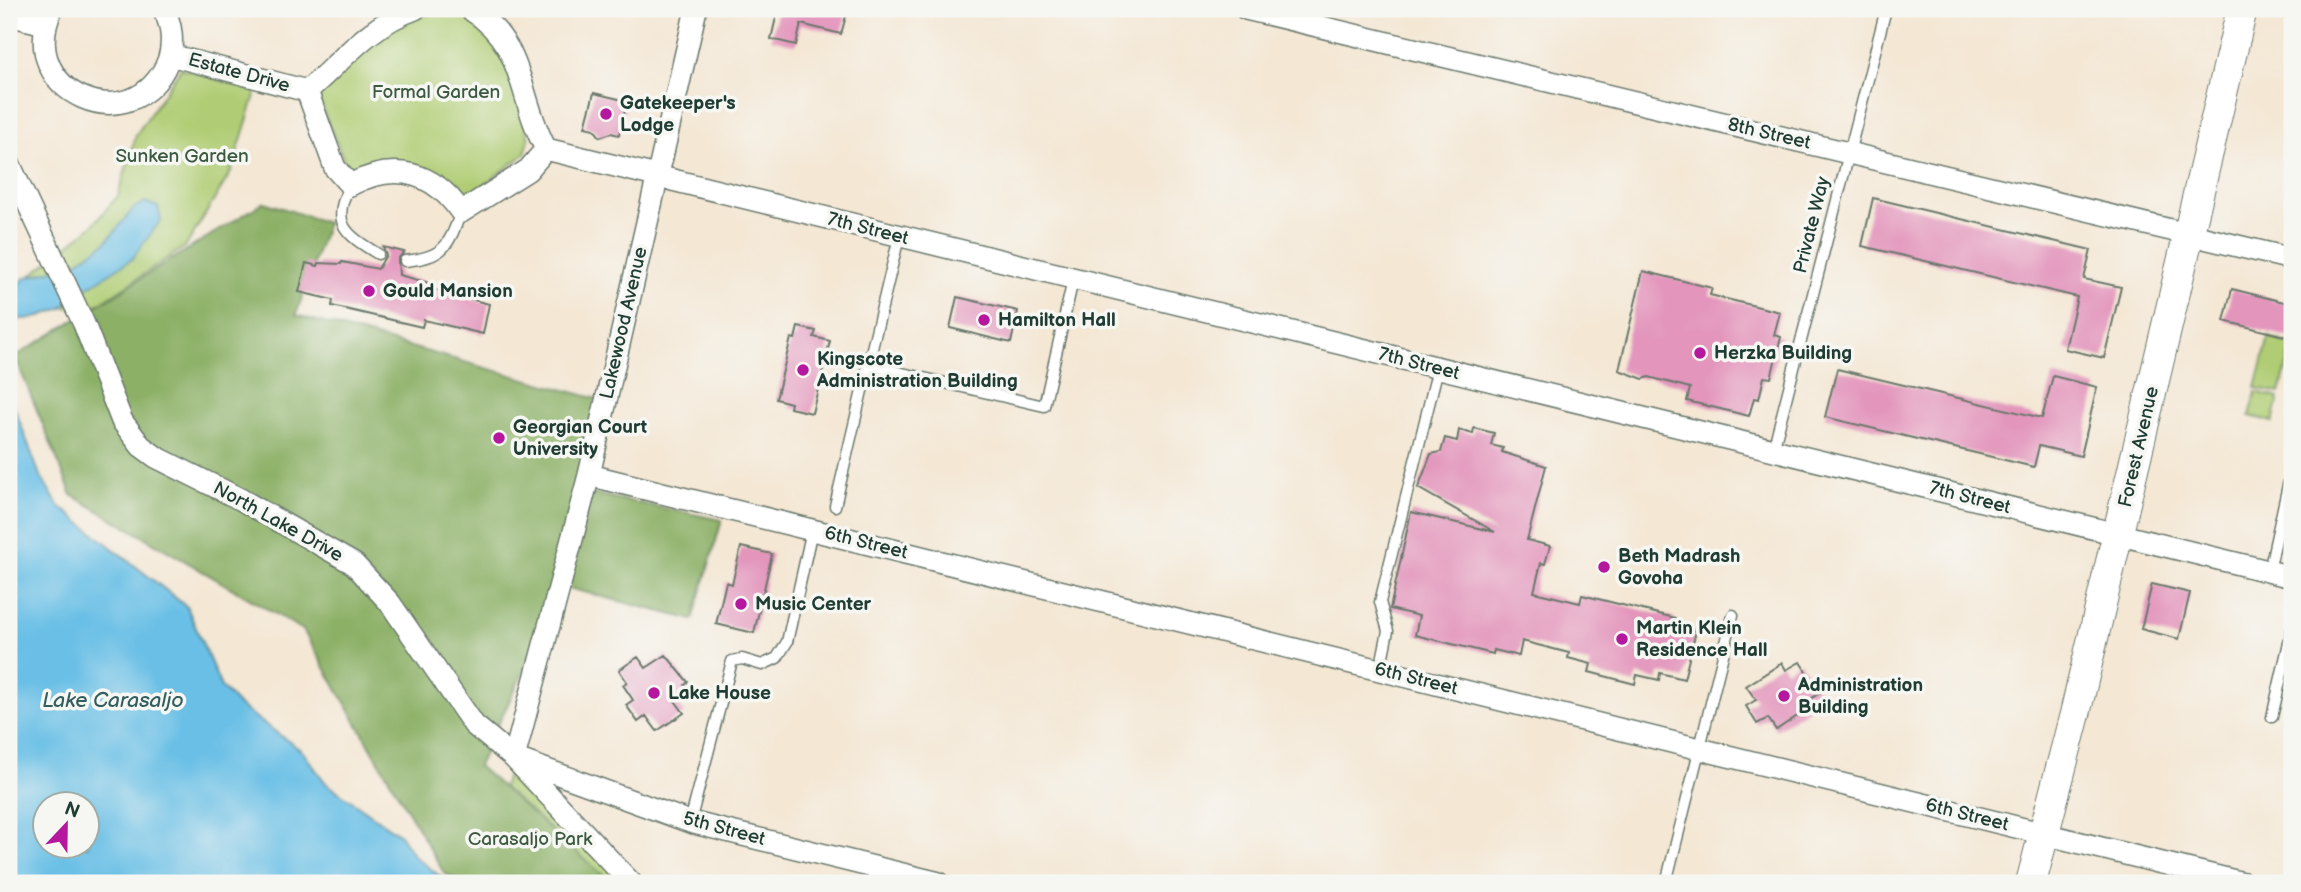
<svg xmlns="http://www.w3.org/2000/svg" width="2301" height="892" font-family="'Balsamiq Sans',sans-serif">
	<rect width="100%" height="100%" fill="#f6f6f2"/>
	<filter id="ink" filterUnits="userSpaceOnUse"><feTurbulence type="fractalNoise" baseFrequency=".0143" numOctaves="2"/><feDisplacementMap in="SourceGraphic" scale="14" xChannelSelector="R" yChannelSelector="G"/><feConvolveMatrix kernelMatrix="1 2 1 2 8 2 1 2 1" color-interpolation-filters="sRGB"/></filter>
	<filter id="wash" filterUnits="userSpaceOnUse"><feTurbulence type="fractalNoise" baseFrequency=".00686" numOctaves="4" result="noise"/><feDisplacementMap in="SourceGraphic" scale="28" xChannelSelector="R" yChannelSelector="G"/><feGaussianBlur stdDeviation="1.57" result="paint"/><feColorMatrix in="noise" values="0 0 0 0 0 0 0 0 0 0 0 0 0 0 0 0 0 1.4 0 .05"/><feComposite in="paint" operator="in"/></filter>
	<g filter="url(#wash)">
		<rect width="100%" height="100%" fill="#f4e7d4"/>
		<path fill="#b0cd74" stroke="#688554" stroke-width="2" d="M453,12l24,10 29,35 23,82 -4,15 -56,42c-44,-33 -67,-37 -121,-26l-30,-71 4,-12c44,-43 65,-73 131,-75z
			M181,68l75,24 -25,80 -45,74 -92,61 -32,1 -27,10 -26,2v-27l82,-66 27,-31 18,-61z
			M2269,337l23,8 -12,48 -24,-5z
			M2256,392l23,6 -6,24 -23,-6z
			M514,758l117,125h-165z"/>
		<path fill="#8cb066" stroke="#56764d" stroke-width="2" d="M264,202l63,21 -31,92 305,85 -21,91 142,29 -29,100 -129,-33 -86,179 134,117h-149l-19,-10 -141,-243 -231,-135 -57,-138z"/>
		<path fill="#69bfe6" stroke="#447e8d" stroke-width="2" fill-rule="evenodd" d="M145,202l13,5 3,13 -29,39 -47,30 -23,19 -27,10 -26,2v-27l16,-15 49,-14 31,-21 29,-35z
			M9,393l30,80 19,32 129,102 34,80 17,18 64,46 24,32 74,52 14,21 35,27h-440zM46,804h42v42h-42z"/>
		<g id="blocks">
			<path fill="#e395bc" d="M778,9h70l-7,25 -40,-10 -5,21 -25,-6z
				M594,93l33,8 -8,34 -8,-2 -11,4 -6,-8 -9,-2z
				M1873,198l218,52 -7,29 37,8 -17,71 -39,-9 12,-52 -215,-51z
				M383,247l21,5 -6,7 1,16 34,9 -1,5 57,15 -6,30 -59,-14 -2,7 -90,-21 1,-6 -34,-8 7,-29 12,3 1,-3 22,1 1,-2 36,7 8,-14z
				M1643,271l69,17 -2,7 70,17 -6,23 7,2 -10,41 -7,-1 -5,22 -5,-1 -5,18 -62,-15 3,-13 -41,-11 -6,2 -24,-9z
				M2232,289l60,15v34l-68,-17z
				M957,297l61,14 -7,32 -61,-15z
				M798,327l18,4 -2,6 16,4 -18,72 -22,-5 1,-5 -15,-4 15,-61 4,1z
				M1837,369l205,49 11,-42 44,11 -16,69 -42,-10 -5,21 -209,-50z
				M1474,428l20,5 -3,12 12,3 -1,4 44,14 -19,74 23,6 -5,18 -4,-1 -7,29 46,11 2,-8 93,23 -2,7 23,6 -12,48 -24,-6 -1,7 -22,-5 -2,9 -46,-12 2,-8 -23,-6 1,-5 -47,-12 -3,15 -25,-6 -1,4 -78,-19 4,-19 -29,-7 21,-97 84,20 -77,-44 13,-34 10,-2 4,-14 12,3 2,-11 14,4z
				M741,547l31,7 -18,79 -38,-9 10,-42 6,2z
				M2152,584l38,9 -11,46 -38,-10z
				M666,655l22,27 -3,3 3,3 -15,10 11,15 -27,18 -11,-15 -8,6 -12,-17 7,-5 -10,-15 4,-3 -8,-12 19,-13 8,11z
				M1800,662l20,31 -16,10 4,6 -32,21 -8,-12 -11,6 -11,-18 10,-6 -10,-14 36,-23 4,7z"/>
		</g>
	</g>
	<g filter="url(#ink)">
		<use href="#blocks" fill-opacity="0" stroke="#6a786c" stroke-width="2"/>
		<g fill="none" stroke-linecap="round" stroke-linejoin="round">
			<defs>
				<path id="lane" d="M350,185c-20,38 -5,49 28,69
					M405,261c39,-4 43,-14 56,-49
					M868,365l31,-128
					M1773,450l113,-441
					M835,506l33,-141 176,41 29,-126
					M2269,571l23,-104
					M1380,670l8,-39 -8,-29 58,-234
					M2272,717l20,-88
					M690,822l42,-161 10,-2 20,6 15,-7 10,-16 25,-112
					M1666,883l67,-268"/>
				<path id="street" d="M52,9c-39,84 82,135 116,52 6,-16 4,-38 -5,-52
					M696,9l-107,466 -75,283 176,64 249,61
					M1246,9l1046,250
					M9,15l36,9
					M170,55l137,36 28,77 15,17c44,-23 83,-14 111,27l67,-42 18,-21c-29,-53 -19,-104 -76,-140
					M307,91c36,-31 62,-66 108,-82
					M546,149l1746,428
					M9,163l75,161 38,97 19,25 15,11 86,43 112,64 36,39 84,122 40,33 117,125
					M589,475l1654,408"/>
				<path id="secondary" d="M2031,883l44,-169 167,-705"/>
			</defs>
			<use href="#lane" stroke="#6a786c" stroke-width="13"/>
			<use href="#street" stroke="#6a786c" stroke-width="24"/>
			<use href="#secondary" stroke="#6a786c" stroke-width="32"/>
			<use href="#lane" stroke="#fff" stroke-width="10"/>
			<use href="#street" stroke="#fff" stroke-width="21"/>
			<use href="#secondary" stroke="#fff" stroke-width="30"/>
		</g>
	</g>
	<g fill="#b5179e" stroke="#f6f6f2" stroke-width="2.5">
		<circle cx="606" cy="114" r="7"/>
		<circle cx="369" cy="291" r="7"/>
		<circle cx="984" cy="320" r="7"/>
		<circle cx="1700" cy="353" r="7"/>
		<circle cx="803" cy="370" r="7"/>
		<circle cx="499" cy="438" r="7"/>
		<circle cx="1604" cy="567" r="7"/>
		<circle cx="741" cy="604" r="7"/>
		<circle cx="1622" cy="639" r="7"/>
		<circle cx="654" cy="693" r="7"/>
		<circle cx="1784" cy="696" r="7"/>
	</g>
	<g text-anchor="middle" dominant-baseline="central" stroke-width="7" stroke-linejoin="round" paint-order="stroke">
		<g font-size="19" fill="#1f3d34" stroke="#f6f6f2">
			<text transform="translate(239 73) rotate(15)">Estate Drive</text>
			<text transform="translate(1769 134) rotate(13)">8th Street</text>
			<text transform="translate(1812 225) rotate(-76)">Private Way</text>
			<text transform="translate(868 229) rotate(14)">7th Street</text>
			<text transform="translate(624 323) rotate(-77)">Lakewood Avenue</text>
			<text transform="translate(1419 364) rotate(14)">7th Street</text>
			<text transform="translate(2139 447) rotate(-77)">Forest Avenue</text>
			<text transform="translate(1970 498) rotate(14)">7th Street</text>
			<text transform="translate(278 522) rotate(29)">North Lake Drive</text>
			<text transform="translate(866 543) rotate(14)">6th Street</text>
			<text transform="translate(1416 679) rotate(14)">6th Street</text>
			<text transform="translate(1967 815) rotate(14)">6th Street</text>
			<text transform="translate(724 829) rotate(15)">5th Street</text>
		</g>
		<g font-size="19" fill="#3c5a41" stroke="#f6f6f2">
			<text x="436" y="92">Formal Garden</text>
			<text x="182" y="156">Sunken Garden</text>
			<text x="530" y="839">Carasaljo Park</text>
		</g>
		<g font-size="19" font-weight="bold" fill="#1f3d34" stroke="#f6f6f2" text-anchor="start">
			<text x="620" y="103">Gatekeeper's<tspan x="620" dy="22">Lodge</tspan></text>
			<text x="383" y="291">Gould Mansion</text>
			<text x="998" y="320">Hamilton Hall</text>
			<text x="1714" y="353">Herzka Building</text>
			<text x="817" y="359">Kingscote<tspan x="817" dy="22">Administration Building</tspan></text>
			<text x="513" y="427">Georgian Court<tspan x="513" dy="22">University</tspan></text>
			<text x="1618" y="556">Beth Madrash<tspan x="1618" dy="22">Govoha</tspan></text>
			<text x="755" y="604">Music Center</text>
			<text x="1636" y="628">Martin Klein<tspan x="1636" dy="22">Residence Hall</tspan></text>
			<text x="1798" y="685">Administration<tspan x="1798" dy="22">Building</tspan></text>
			<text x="668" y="693">Lake House</text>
		</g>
		<g font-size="21" font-style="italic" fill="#325e60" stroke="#f6f6f2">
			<text x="113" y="700">Lake Carasaljo</text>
		</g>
	</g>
	<rect width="2301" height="892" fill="none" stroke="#f6f6f2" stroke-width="35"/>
	<g transform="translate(66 825) rotate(22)"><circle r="33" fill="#f6f6f2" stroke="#a0aca6" stroke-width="2"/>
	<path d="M0-5L12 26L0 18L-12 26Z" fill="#b5179e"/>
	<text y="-10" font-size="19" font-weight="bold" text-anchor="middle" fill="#1f3d34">N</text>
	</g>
</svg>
